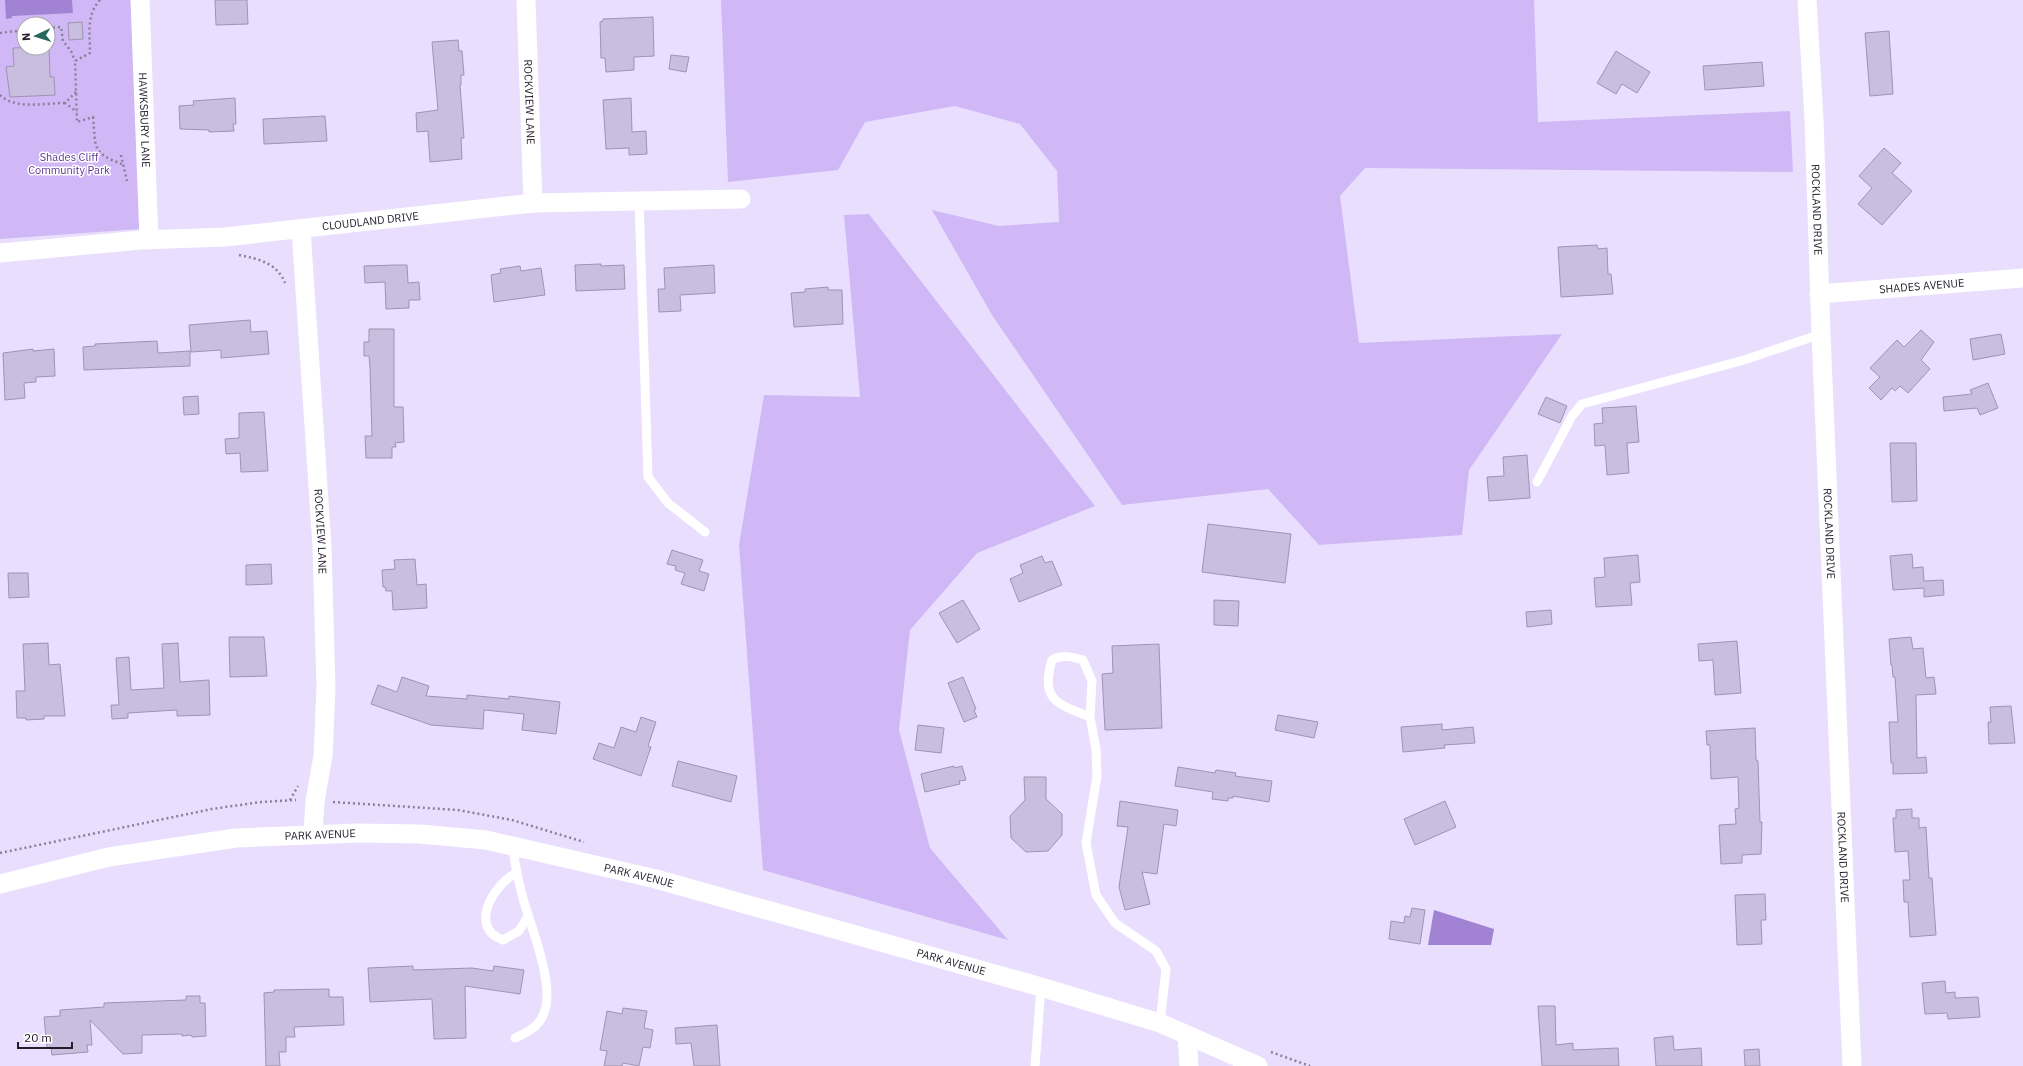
<svg xmlns="http://www.w3.org/2000/svg" width="2023" height="1066" font-family="'IBM Plex Sans',sans-serif">
	<rect width="100%" height="100%" fill="#e9defe"/>
	<path fill="#cfb8f5" fill-rule="evenodd" d="M0,0h132l8,229 -140,10zM24,24h24v24h-24z
		M721,0h813l4,122 252,-11 3,61 -428,-4 -25,28 19,147 203,-9 -93,136 -7,65 -143,10 -51,-56 -146,16 -130,-190 -60,-105 67,16 60,-4 -2,-51 -37,-47 -65,-18 -90,16 -27,48 -110,12z
		M869,214l226,292 -118,47 -67,77 -11,100 31,118 78,92 -245,-70 -24,-325 25,-150 96,2 -16,-182z"/>
	<path fill="#a282d3" d="M5,0h67l1,13 -61,3v2l-6,1z
		M1434,910l60,19 -3,16h-63z"/>
	<path fill="#cabede" stroke="#9e93b1" d="M215,0h32l1,24 -32,1z
		M653,17l1,39 -20,1v13l-28,2 -1,-14h-4l-1,-36 3,-1v-2z
		M82,22l1,17 -14,1 -1,-17z
		M1889,31l4,63 -23,2 -5,-63z
		M458,40l1,11h3l2,24h-3v10h-1l4,53h-3l1,21 -32,3 -2,-31 -11,1 -1,-19 22,-3 -6,-68z
		M49,47l1,30h4l1,18 -45,2 -4,-30 8,-1 -1,-18z
		M1616,51l34,21 -13,21 -15,-9 -6,10 -19,-11z
		M671,55l18,2 -3,15 -17,-3z
		M1762,62l2,24 -59,4 -2,-24z
		M235,98l1,26h-3l1,7 -25,1v-2l-29,-1 -1,-23 15,-1 -1,-4z
		M631,98l1,34 14,-1 1,23 -18,1v-7l-23,1 -3,-49z
		M325,116l2,25 -63,3 -1,-25z
		M1884,148l17,15 -9,10 20,18 -30,34 -24,-21 14,-16 -13,-12z
		M1597,245l1,4 9,-1 1,26h3l2,20 -52,3 -3,-50z
		M601,264v2l23,-1 1,24 -49,2 -1,-26z
		M396,265h11l1,18 11,-1 1,18h-11v8l-23,1 -1,-27 -20,1 -1,-17z
		M714,265l1,28 -35,2 1,16 -22,1 -1,-23h7l-1,-21z
		M520,266l1,5 20,-3 4,27 -51,7 -3,-27 10,-2 -1,-4z
		M828,287v3h14l1,34 -49,3 -3,-34 14,-1v-3z
		M250,320l1,12 16,-1 2,23 -48,4v-8l-30,2 -2,-27z
		M369,329h25v78h9l1,35 -9,1 1,4h-4v11h-26l-1,-22h7l-2,-68 -1,-12h-5v-14h5z
		M1921,330l13,12 -13,18 9,9 -22,24 -8,-7 -5,5 -3,-3 -11,12 -12,-12 11,-11 -10,-9 27,-28 7,7z
		M2001,334l4,20 -32,6 -3,-21z
		M157,341l1,12 32,-2v15l-106,4 -1,-23 12,-1v-2z
		M33,349v2l21,-2 1,27 -19,1v5l-12,1 1,15 -20,2 -2,-47z
		M1988,383l10,25 -18,7 -3,-7 -33,3 -1,-14 29,-3 -2,-4z
		M198,396l1,18 -15,1 -1,-18z
		M1546,397l21,9 -7,17 -22,-9z
		M1636,406l3,36 -12,1 2,30 -22,2 -2,-30 -10,1 -1,-22 9,-1 -1,-15z
		M264,412l4,59 -27,1 -1,-19 -14,1 -1,-15 14,-1v-25z
		M1890,443h26l1,58 -25,1z
		M1527,455l3,43 -41,3 -2,-24 17,-1 -1,-19z
		M1208,524l83,10 -6,49 -83,-11z
		M672,550l31,10 -4,11 10,3 -5,17 -23,-7 4,-11 -10,-3 1,-4 -9,-2z
		M1912,554l1,14 10,-1 1,14 19,-1 1,15 -20,2v-9l-31,2 -3,-34z
		M1638,555l2,27 -10,1 2,22 -36,2 -2,-29 11,-1 -1,-19z
		M1042,556l3,7 7,-2 10,24 -43,17 -9,-23 13,-6 -3,-8z
		M415,559l2,26 9,-1 1,24 -34,2 -1,-19h-6l-1,-4h-2l-1,-17 13,-1 -1,-9z
		M271,564l1,20 -26,1v-20z
		M8,573h20l1,24 -20,1z
		M963,600l17,29 -23,14 -18,-30z
		M1214,600l25,1 -1,25 -24,-1z
		M1551,610l1,14 -25,3 -1,-15z
		M229,637h35l3,39 -37,1z
		M1911,637l2,12 10,-1 3,30 8,-1 2,17 -20,1 1,63 9,-1 1,16 -34,1v-11h-2l-2,-41h9l-3,-45h-2l-1,-12h-1l-2,-26z
		M1737,641l4,52 -26,2 -2,-35 -14,1 -1,-17z
		M48,643l1,22 11,-1 5,52h-21v3l-18,1v-2h-9l-1,-27h9l-2,-47z
		M178,643l2,39 29,-2 1,35 -33,1v-6l-49,3v5l-16,1 -1,-14h8l-3,-47 13,-1 2,33 33,-2 -2,-44z
		M1159,644l3,84 -57,2 -3,-56 11,-1 -1,-27z
		M402,677l27,9 -3,10 41,3v-4l42,4v-3l51,6 -4,32 -34,-4 2,-16 -40,-4 -1,19 -52,-4 -60,-21 7,-19 19,7z
		M963,677l13,32 -2,1 3,7 -13,5 -16,-39z
		M2011,706l4,37 -26,1 -1,-22h3l-1,-15z
		M1278,715l40,7 -4,16 -39,-8z
		M641,717l15,5 -8,24 3,1 -10,29 -48,-17 6,-16 15,5 7,-21 15,5z
		M1442,724v6l31,-3 2,16 -31,2 1,3 -42,4 -2,-25z
		M918,725l26,3 -3,25 -26,-3z
		M1755,728l1,32 2,1 2,61h2l-1,32 -19,1v8l-21,1 -2,-39 17,-1 -1,-15 4,-1 -1,-31 -27,2 -1,-34h-3l-1,-14z
		M678,761l59,15 -6,26 -59,-16z
		M954,766v2l8,-2 4,14 -7,1 1,3 -35,8 -4,-18z
		M1178,767l37,6 1,-3 20,3 -1,3 37,5 -3,21 -36,-6v2h-5v3l-16,-2 1,-7 -38,-6z
		M1024,777h22v22l16,15v21l-14,16 -22,1 -15,-14 -1,-22 15,-16z
		M1120,801l58,9 -2,16 -12,-2 -7,50 -15,-2 8,32 -25,6 -6,-23 9,-60 -11,-1z
		M1445,801l11,26 -41,18 -11,-26z
		M1912,809v9h7v10l7,-1 3,51h3l4,57 -26,2 -2,-35h-4l-1,-22h7l-2,-29 -13,1 -2,-34h3v-8z
		M1765,894l1,26h-5l1,24 -25,1 -2,-50z
		M1412,908l13,2 -5,34 -31,-5 2,-18 13,2 1,-7 5,1z
		M413,966v4l59,-2 21,3 1,-5 30,4 -4,24 -55,-8 1,52 -32,1 -2,-40 -62,3 -2,-34z
		M1945,981l1,12 9,-1v6l23,-1 2,20 -32,2 -1,-6 -22,1 -3,-31z
		M329,989v8h14l1,28 -50,2 1,10h-9v15h-7l1,14h-14l-2,-73 10,-1v-2z
		M186,996h14v7h5l1,33 -14,1 -1,-2 -9,1v-2l-40,1v18l-19,1 -33,-34 2,25h-5l1,7 -36,3 -1,-8 -4,1 -3,-31 16,-1v-6l44,-3v-4l82,-3z
		M1538,1006h17l1,39 17,-2v7l45,-2 1,18h-77z
		M623,1008l24,3 -3,17 9,2 -3,18 -7,-1 -4,19 -16,-3 -1,3h-18l3,-15 -7,-1 7,-39 15,3z
		M717,1025l3,41h-26l-3,-23 -15,1 -1,-16z
		M1673,1036l1,14 27,-2 1,18h-46l-2,-28z
		M1759,1049l1,17h-15l-1,-16z"/>
	<g fill="none" stroke-linecap="round" stroke-linejoin="round">
		<path stroke="#888197" stroke-width="2.5" stroke-dasharray="2 3" stroke-linecap="butt" d="M100,0c-14,15 -10,35 -10,53l-15,8 2,61 16,-5c3,30 -2,36 29,47
			M48,28l13,-1 2,14 8,10 4,10
			M0,33l24,-3
			M76,92l-11,11 12,9
			M0,95c16,15 44,8 65,8
			M121,155l6,26
			M239,255c20,4 38,8 46,28
			M290,800l8,-14
			M333,802l125,8 54,10 72,22
			M0,853l212,-44 49,-7 35,-2
			M1271,1052l39,14"/>
		<path stroke="#fff" stroke-width="9" d="M639,200l9,277 20,26 37,29
			M1537,482l35,-66 10,-12 162,-44 77,-26
			M1090,717c-33,-13 -50,-17 -38,-57 10,-6 21,-3 31,0l9,21 -2,36 6,32 1,27 -11,67 10,52 19,28 41,28 10,18 -6,54
			M513,845c1,20 6,38 11,57 8,27 31,84 20,111 -5,14 -16,19 -29,25
			M516,873c-23,12 -48,55 -13,67l16,-9 9,-15
			M1035,1066l6,-79"/>
		<g stroke="#fff" stroke-width="19">
			<path id="s1" d="M140,0l9,240"/>
			<path id="s2" d="M526,0l7,203"/>
			<path id="s3" d="M1807,0l7,119 7,215 31,732"/>
			<path id="s4" d="M301,229l21,318 4,141 -3,68 -8,45 -2,32"/>
			<path id="s5" d="M0,253l141,-13 84,-3 308,-34 208,-4"/>
			<path id="s6" d="M1819,294l204,-16"/>
			<path id="s7" d="M0,884l109,-27 127,-19 121,-5 63,1 66,6 170,39 385,108 119,36 98,43"/>
			<path d="M1187,1035l2,31"/>
		</g>
	</g>
	<g text-anchor="middle" dominant-baseline="central" stroke-width="3" stroke-linejoin="round" paint-order="stroke">
		<g font-size="11" fill="#211d29" stroke="#fff">
			<text stroke="none"><textPath href="#s2" startOffset="102">ROCKVIEW LANE</textPath></text>
			<text stroke="none"><textPath href="#s1" startOffset="120">HAWKSBURY LANE</textPath></text>
			<text stroke="none"><textPath href="#s3" startOffset="210">ROCKLAND DRIVE</textPath></text>
			<text stroke="none"><textPath href="#s5" startOffset="372">CLOUDLAND DRIVE</textPath></text>
			<text stroke="none"><textPath href="#s6" startOffset="103">SHADES AVENUE</textPath></text>
			<text stroke="none"><textPath href="#s4" startOffset="303">ROCKVIEW LANE</textPath></text>
			<text stroke="none"><textPath href="#s3" startOffset="534">ROCKLAND DRIVE</textPath></text>
			<text stroke="none"><textPath href="#s7" startOffset="325">PARK AVENUE</textPath></text>
			<text stroke="none"><textPath href="#s3" startOffset="858">ROCKLAND DRIVE</textPath></text>
			<text stroke="none"><textPath href="#s7" startOffset="648">PARK AVENUE</textPath></text>
			<text stroke="none"><textPath href="#s7" startOffset="972">PARK AVENUE</textPath></text>
		</g>
		<g font-size="11" fill="#5f3492" stroke="#fff">
			<text x="69" y="157">Shades Cliff<tspan x="69" dy="13">Community Park</tspan></text>
		</g>
	</g>
	<g transform="translate(36 36) rotate(266)"><circle r="19" fill="#ffffff" stroke="#a6a5a9"/>
	<path d="M0-3L7 15L0 10L-7 15Z" fill="#25695c"/>
	<text y="-6" font-size="11" font-weight="bold" text-anchor="middle" fill="#211d29">N</text>
	</g>
	<path d="M18 1042v6h54v-6" fill="none" stroke="#211d29" stroke-width="2"/>
	<text x="24" y="1042" font-size="12" fill="#211d29" stroke="#ffffff" stroke-width="3" paint-order="stroke">20 m</text>
</svg>
